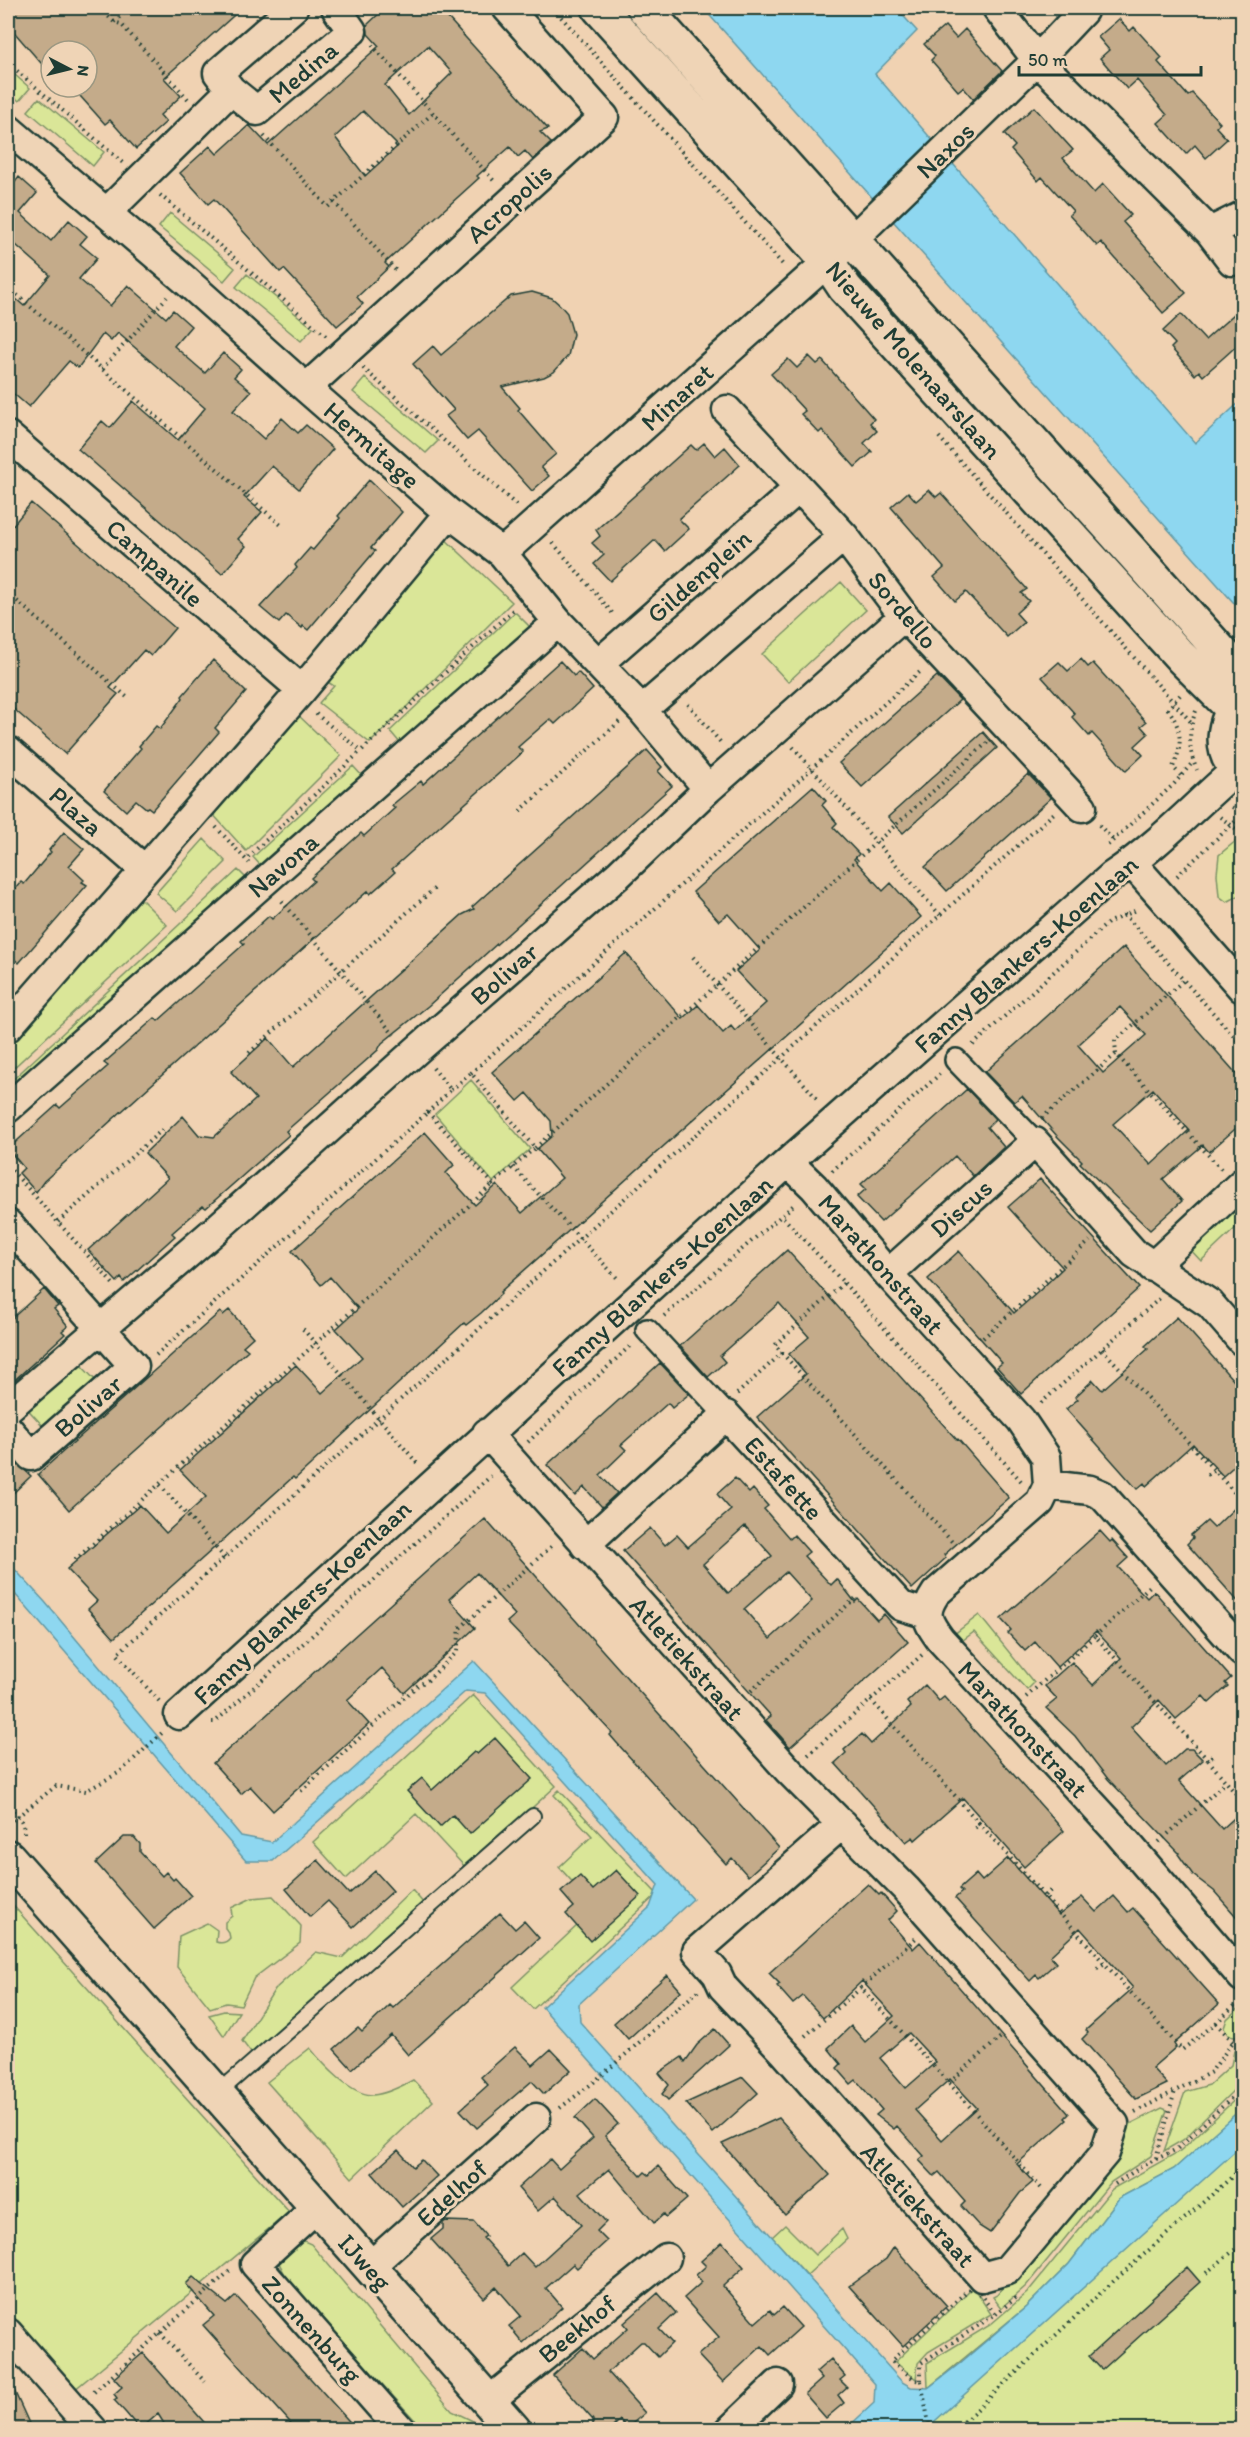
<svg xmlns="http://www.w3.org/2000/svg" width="1250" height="2437" font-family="Itim,sans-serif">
	<rect width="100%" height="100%" fill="#f0d2b2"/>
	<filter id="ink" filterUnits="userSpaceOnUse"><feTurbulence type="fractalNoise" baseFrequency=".0167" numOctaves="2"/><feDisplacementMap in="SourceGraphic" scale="12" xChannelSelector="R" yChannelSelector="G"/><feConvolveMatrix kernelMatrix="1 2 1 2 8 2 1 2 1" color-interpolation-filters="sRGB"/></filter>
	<g filter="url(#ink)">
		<path fill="#dae698" stroke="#7c9266" stroke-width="1.5" d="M8,69l22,19 -11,13 -11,-10z
			M39,98l65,54 -11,14 -65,-55z
			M170,213l65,55 -11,13 -65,-54z
			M247,274l66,54 -12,13 -65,-54z
			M365,378l73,63 -12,12 -73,-61z
			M443,537l69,65 -142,141 -51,-40 15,-17 -11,-7z
			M841,582l25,28 -78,72 -26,-28z
			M515,612l15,15 -130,116 -10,-12z
			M297,714l44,42 -95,95 -36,-40z
			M353,766l10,11 -102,89 -8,-9z
			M204,839l22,23 -49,49 -21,-18z
			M1237,840l5,6v48l-15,8 -8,-6 -2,-22 2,-19z
			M238,870l10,10 -240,214v-10z
			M138,896l29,29 -159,148v-26z
			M471,1080l59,69 -37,33 -58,-68z
			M1242,1194v28l-41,39 -14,-15z
			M75,1359l23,24 -53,45 -24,-26z
			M979,1615l55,68 -7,7 -53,-58 -15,11 -6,-8z
			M473,1695l83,91 -90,82 -50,-54 -70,65 -33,-37z
			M559,1790l98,104 -124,115 -21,-22 84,-79 -37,-41 33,-31 -38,-41z
			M412,1890l13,15 -171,152 -12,-16 33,-52 41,-37 26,6z
			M273,1896l28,30 -1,17 -46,35 -13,27 -15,-2 -16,5 -33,-41 2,-31 28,-13 10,7 -1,12c6,2 10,1 14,-4l-1,-5 -4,-5v-6l7,-6 -1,-8 21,-10z
			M8,1900l281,312 -215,178 -66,-73z
			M1242,2005v32l-14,-2 -4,-7 3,-9z
			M224,2011l15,1 -15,24 -15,-21z
			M310,2048c13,16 41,47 63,47 13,-1 29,-9 40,-15l20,21 -81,77 -85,-96z
			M1242,2049v33l-59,58 -19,11 21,-59 24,-7 22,-20 3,-14z
			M1242,2093v15l-3,3 -65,58 -55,29 -50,66 -43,43 -98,81 -1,-25 63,-38 37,-32 85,-104 68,-38z
			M1162,2108l5,2 -16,46 -40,26 -85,104 -25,22 -8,-11 4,-2 103,-131 26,-38z
			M1242,2132v297l-320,1z
			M785,2225l30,30 27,-26 5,10 -40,36 -35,-38z
			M297,2238l14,6 141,167 23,11 -9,7h-43l-134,-147 -10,-19z
			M973,2287l18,27 -63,38 -10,11 -2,16 -21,-17z"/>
		<path fill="#8ed7f0" stroke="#6299a5" stroke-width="1.5" d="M703,8h193l21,23 -42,43 320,369 47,-43v212z
			M8,1562l37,40 196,234 31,6 202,-181 219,238 -114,105 1,18 322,360 9,5 17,1 31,-24 67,-57 43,-43 50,-66 55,-29 68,-61v37l-316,284h-80l28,-26 1,-19 -333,-377 108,-100 8,-22 -173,-192 -19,-2 -193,170h-27l-238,-275z"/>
		<path fill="#c4ab8a" stroke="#1f3d34" stroke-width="1.5" fill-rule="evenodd" d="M8,8h234l-78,70 17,18 -21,19 6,7 -30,27 -26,-29 -5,4 -33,-37h15v-36h-36v15l-4,4 -39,-45z
			M385,8h54l109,121 -8,3 11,11 -18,17 -8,-9 -7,6 -8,-10 -33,29 2,2 -94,85 4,4 -32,30 6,7 -26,22 -53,-57 -4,3 -66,-73 -6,5 -28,-31 30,-27 7,8 32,-29 19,20 111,-99 -11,-12 -1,-9zM428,46l24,27 -43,42 -24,-30zM363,111l35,35 -33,30 -30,-39z
			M1119,19l11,12 4,-4 28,31 -4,4 30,34 4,-3 28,30 -4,4 11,12 -21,19 -11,-13 -9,9 -28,-31 9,-8 -30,-35 -10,9 -27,-31 9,-8 -11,-13z
			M945,26l11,12 9,-9 37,42 -29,28 -10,-12 -5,4 -27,-31 4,-4 -11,-12z
			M1034,107l39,43 -10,8 31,35 9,-9 28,31 -8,7 63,71 -23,20 -62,-71 -4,4 -28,-31 4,-4 -31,-34 -4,4 -27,-31 4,-4 -11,-12z
			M19,177l18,16 -17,20 31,28 18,-21 18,16 -7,8 17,14 -18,21 15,13 16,14 18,-21 38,33 7,-8 18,16 -17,20 31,27 18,-20 18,16 -7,8 17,14 -18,20 31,28 18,-21 16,15 8,-8 27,24 -34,40 -27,-23 -28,31 18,15 -24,27 8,7 -24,28 -144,-125 24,-28 8,7 23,-27 45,39 27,-32 -87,-75 -7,8 -8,-7 -25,34 -9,-7 -40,46 -21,-18v-97l16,14 26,-31 -42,-37v-47z
			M532,292l20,6 8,7 7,8 6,21 -5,22 -14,16 -10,5 -42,10 18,21 -2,2 38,44 -15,13 8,9 -17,15 -54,-60 -11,9 -21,-24 8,-6 -41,-46 20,-18 8,9 70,-59z
			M1242,307v34l-39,35 -4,-5 -4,4 -24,-27 4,-4 -12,-13 18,-17 24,26z
			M809,356l8,8 5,-4 52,59 -4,4 7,8 -13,12 8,9 -17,15 -33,-37 -3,3 -18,-19 4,-3 -34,-37 17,-15 9,9z
			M704,443l11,13 10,-9 15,18 -61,54 10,10 -24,22 -10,-11 -45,41 -16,-17 10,-9 -12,-12 8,-7 -4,-6 95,-85 5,5z
			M369,480l33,32 -31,36 4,3 -67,79 -5,-4 -1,2 -16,-13 -7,8 -19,-16 37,-39 -2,-3 15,-17 3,2 27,-32 -2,-2z
			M929,490l7,7 5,-4 86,96 -6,4 8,8 -13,12 8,9 -17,15 -41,-45 -11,9 -21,-24 10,-9 -53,-61 17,-15 8,9z
			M31,503l144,125 -24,28 -7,-6 -34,38 8,6 -53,60 -57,-50v-173z
			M1081,659l7,8 5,-4 53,59 -5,4 7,8 -13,12 8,9 -17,16 -34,-38 -3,3 -17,-19 3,-3 -33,-37 17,-15 9,9z
			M213,660l33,32 -31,36 4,4 -67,78 -4,-3 -2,1 -10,-8 -10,11 -22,-20 37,-43 -2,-2 17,-20 4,3 23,-31 -1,-2z
			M560,661l14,15 4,-4 15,17 -38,35 -5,-5 -32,28 5,5 -131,117 3,3 -25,22 -2,-3 -23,20 -301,270 -8,11 -17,-19 5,-5 -16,-19 49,-44 3,3 48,-42 -4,-3 51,-45 3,3 86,-77 -3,-3 28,-25 3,3 42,-38 -3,-3 50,-45 3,3 31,-28 -3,-3 29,-24 2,3z
			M937,676l23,24 -98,87 -23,-24z
			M983,732l14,16 -94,85 -15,-16z
			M647,750l15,17 -4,4 14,15 -244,220 -46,37 -4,7 -92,81 3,4 -32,28 -51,45 -3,-2 -31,27 3,3 -51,46 -3,-4 -4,4 -29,-32 80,-72 -23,-25 38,-37 16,19 15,2 42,-38 -25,-27 37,-34 25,29 169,-152 12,-6 -2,-2z
			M1028,774l23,24 -104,93 -22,-24z
			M813,786l13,15 -4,4 15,18 -4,4 26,27 -5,5 29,32 8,-8 30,34 -421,375 1,2 -20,19 -15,12 -2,-2 -169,156 -2,-2 -179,161 -26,-29 9,-8 -30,-32 73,-64 26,28 40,-36 -26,-27 116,-105 26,28 40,-36 -26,-28 22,-20 -28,-32 -9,8 -29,-34 133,-119 29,33 -8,8 29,32 22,-20 25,28 40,-35 -25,-29 15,-13 -1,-15 -24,-28 -9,8 -26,-29 134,-119 57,66 15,-14 25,28 8,-7 4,5 31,-28 -30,-32 24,-21 -32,-36 -9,7 -26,-29z
			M64,832l20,17 -15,17 15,14 -2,2 5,3 -68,78 -11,-9v-57l13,-15 3,2 27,-32 -2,-2z
			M1124,947l118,133v43l-33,29 -6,-7 -40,34 19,22 -32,29 -70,-67 2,-2 -25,-25 -35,-40 -8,6 -29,-30zM1120,1007l26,28 -43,38 -25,-28zM1153,1089l36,41 -38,35 -38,-41z
			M967,1089l28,30 -8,8 17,20 -31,29 -18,-20 -74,66 -24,-25 9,-8 -5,-5z
			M1040,1179l99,109 -118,106 -24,-27 5,-4 -74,-84 31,-28 55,62 24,-21 25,-24 -55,-61z
			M787,1250l170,190 1,-1 51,59 -65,57 2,3 -34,31 -155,-172 49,-43 -17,-20 20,-17 -30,-34 -59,53 5,6 -17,15 -28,-31z
			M44,1289l14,17 -4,3 14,17 -6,5 3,3 -57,52v-64z
			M229,1310l24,27 -10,9 5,4 -179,160 -31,-36 182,-162 3,3z
			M1177,1317l65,73v69l-19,17 -30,-32 -47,42 -2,-3 -7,6 -71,-80 12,-10 -3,-2 18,-17 9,10 46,-41 -3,-3z
			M660,1363l29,31 -17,14 -4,-5 -47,42 5,5 -26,25 17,18 -15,14 -18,-20 -9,9 -28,-31z
			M8,1454l23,22 -23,22z
			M735,1478l14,15 4,-4 15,17 -4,3 26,30 4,-4 15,17 -5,4 27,29 6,-6 18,23 3,-3 19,21 7,-6 24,28 -118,105 -24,-27 5,-4 -148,-165 27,-23 15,17 12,-10 11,12 43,-37 -14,-16zM745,1526l27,30 -44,37 -25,-29zM786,1572l26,29 -42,38 -26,-30z
			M1242,1501v105l-55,-62 6,-6 -2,-3 16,-14 7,7z
			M485,1519l294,329 -31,28 -16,-18 -6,6 -110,-122 -6,-7 2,-2 -38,-41 -67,-70 8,-7 -38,-42 -28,26 26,29 -71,65 -22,-25 -35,32 22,24 -96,87 -23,-25 -9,8 -28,-31z
			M1100,1531l10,11 2,-2 16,18 -10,9 29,31 7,-7 77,87 -6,5 3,3 -19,17 -6,-7 -27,23 -17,-19 -28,27 35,39 19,-17h7l11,11 -24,21 43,48 20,-18v112l-28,-32 -21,-16 -15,-21 1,-1 -71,-74 -33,-43 -29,-28 11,-9 -12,-13 27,-24 21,23 28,-27 -25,-27 -39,36 -22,-25 -10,9 -17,-18 3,-3 -10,-11z
			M925,1685l14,16 5,-4 120,134 -40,36 -61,-69 -48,42 -2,-3 -7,5 -71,-79 11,-10 -2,-3 18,-16 9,10 40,-37 -4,-5z
			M495,1738l37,41 -62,55 -17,-19 -13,12 -33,-36 15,-13 10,12 42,-38 3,2z
			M124,1837h10l6,7v8l22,24 4,-4 7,8 2,-2 16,18 -37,33 -58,-66z
			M1008,1858l51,57 23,-18 14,15 18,-16 14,16 5,-4 86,96 -45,40 2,3 -24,21 15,16 -31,15 -54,-60 6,-6 -2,-3 47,-42 -53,-60 -30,28 6,7 -17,15 -3,-3 -6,6 -75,-83 7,-6 -3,-3 17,-15 6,7z
			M318,1860l31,34 26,-23 18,20 -40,36 -25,-26 -18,16 -24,-28z
			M616,1870l24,26 -50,45 -24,-27 8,-7 -13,-15 19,-16 13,14z
			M868,1884l11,11 2,-2 16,18 -9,9 25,29 7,-7 149,172 -4,4 2,2 -50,44 16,18 -13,11 -30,40 -11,-7 -18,-20 4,-4 -26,-30 -5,4 -15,-16 5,-4 -27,-30 -3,3 -18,-14 6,-5 -26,-30 -5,4 -14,-16 4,-4 -13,-16 23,-22 14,16 29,-26 -32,-35 -39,37 -20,-22 -10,8 -16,-18 3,-2 -11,-11zM909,2033l27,29 -30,26 -26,-30zM950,2079l27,29 -35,32 -27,-30z
			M500,1913l15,16 9,-8 15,17 -131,117 -17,-20 -39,34 -18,-20 24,-21 4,4 28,-27 3,3z
			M667,1975l14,16 -53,48 -14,-16z
			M715,2029l14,16 -61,55 -6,-6 7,-9 -10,-12 23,-16 3,5 12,-17z
			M515,2047l18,18 18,-16 20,21 -27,24 -12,-13 -55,47 -17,-18 28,-25 -7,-8z
			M743,2077l15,16 -45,40 -27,-30z
			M595,2099l23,25 -13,12 36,40 4,-4 4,3 9,-9 29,33 -21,18 -2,-3 -10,9 -45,-54 -29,24 26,29 -9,9 10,10 -30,27 -4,-4 -27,24 16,19 -39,36 -14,-17 12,-10 -25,-29 -12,11 -53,-59 12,-10v-6l3,-2 28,1 12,14 -3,2 25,28 14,-13 13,14 46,-42 -26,-29 -17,15 -20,-23 32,-29 9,10 34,-31 -18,-20z
			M779,2118l51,57 -45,40 -63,-71z
			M398,2150l15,17 9,-7 15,16 -35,31 -30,-34z
			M722,2242l22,25 -21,19 32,37 15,-13 4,5 9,-8 18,20 -31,28 -8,-9 -39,36 -25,-27 21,-18 -35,-39 18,-16 -6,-7 10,-9 -5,-5z
			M894,2247l53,59 -44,40 -54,-60 37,-27z
			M1187,2267l13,15 -98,88 -13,-14z
			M193,2277l34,27 9,-8 121,134h-60l-94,-105 11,-9 -28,-32z
			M658,2293l18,20 -17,16 13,14 -14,14 -14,-15h-3l-33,30 37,41 -18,15 -7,-8 -10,10 -17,-2v-8l-40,-45 30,-27 10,11 35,-31 -4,-5z
			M143,2353l22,25 46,52h-43l-10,-16 -15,13 -3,-3 -3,2 -11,-13 -12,-13 3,-2 -3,-4 8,-7 -8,-9z
			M831,2359l14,17 -5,4 7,7 -9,8 6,8 -18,15 -21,-24 17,-15 -6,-7z
			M8,2377l24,53h-24z"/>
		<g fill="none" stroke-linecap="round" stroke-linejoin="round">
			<defs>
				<path id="service" d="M218,2093l315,-277"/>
				<path id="pedestrian" d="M956,1060l79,82
					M647,1330l79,85"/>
				<path id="minor" d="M293,8l-75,65 13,17 26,21 95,-80 -16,-23
					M997,8l40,52 46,-49 -2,-3
					M8,129l176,150 122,109 143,125 53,40 56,69 84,88 66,79
					M107,212l124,-122
					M1210,232l32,-16
					M306,388l298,-271 -97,-109
					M727,410l117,126 60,80 178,191
					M8,436l294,254
					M502,553l350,-313 185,-180 173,172 22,29 10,-5
					M598,664l201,-176
					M642,710l202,-174
					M8,751l137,119
					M1132,863l110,125
					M8,1027l294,-337 147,-177
					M8,1108l550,-486
					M788,1162l26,25 74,87 133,146 25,37 2,28 -8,17 -104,91c-14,20 -9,28 4,46l176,191 126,147
					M8,1224l126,142 -103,90 -23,-27
					M1152,1267l90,-84
					M888,1274l147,-132 99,111 76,51 32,37
					M8,1408l204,-175 206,-184 200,-174 90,-86 196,-173
					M487,1433l302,338 117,118 208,235 -9,29 -98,117 -25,7 -197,-224 -62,-66 -6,-13 -20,-23 145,-127
					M1048,1485l42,5 12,5 140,157
					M585,1545l141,-130 175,191 26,8
					M179,1715l609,-553 324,-286c46,-30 83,-71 125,-107
					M316,2208l-61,56 146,166
					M369,2267l167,-149
					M8,2333l85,97
					M489,2401l177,-143
					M730,2430l48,-46"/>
				<path id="tertiary" d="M599,8l205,227 23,26 18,27 336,369 52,52
					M644,8l598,667
					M1242,699c-20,22 -25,54 0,75
					M8,1857l506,573"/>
			</defs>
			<use href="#service" stroke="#1f3d34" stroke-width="18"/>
			<use href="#pedestrian" stroke="#1f3d34" stroke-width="26"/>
			<use href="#minor" stroke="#1f3d34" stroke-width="33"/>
			<use href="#tertiary" stroke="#1f3d34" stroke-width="38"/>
			<path stroke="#1f3d34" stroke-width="4" stroke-dasharray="1.5 4.5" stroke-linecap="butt" d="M100,8l14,14 7,2 67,75
				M553,8l232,259
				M114,22l16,-14
				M372,45l123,137
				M8,63l115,100
				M264,136l64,71 105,-94
				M160,195l166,141
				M334,202l64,71
				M8,287l273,238
				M363,368l153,137
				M102,369l65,-72
				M939,437l252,285
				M553,543l61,72
				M8,593l121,106
				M1180,695l-12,14c14,19 15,37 5,58l9,10
				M688,704l34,40
				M1196,711c-8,19 -8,40 1,59
				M316,714l45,37 154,-143
				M793,747l147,168
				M1232,807l10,5
				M520,811l100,-90
				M1220,817l22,16
				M1099,825l14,15
				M216,827l33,36
				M1108,845l66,-61 19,-22
				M248,857l113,-106
				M1177,876l65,-61
				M282,901l112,134
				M1124,914l118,131
				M693,957l126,144
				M973,1045l136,-123 28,-12
				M249,1053l187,-166
				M1116,1054l-1,-13 69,-61
				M433,1068l18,22 -23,22 65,72 42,-36 -64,-75 -20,17
				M471,1073l451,-403
				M1042,1118l74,-64 105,115
				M535,1148l453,-406
				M8,1166l105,118
				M513,1167l106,113
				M832,1171l108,-97
				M58,1222l105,-93
				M844,1283l178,199
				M664,1316l131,-112
				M303,1329l114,134
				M983,1338l107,-97
				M1102,1349l113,122
				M782,1353l172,191
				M156,1355l272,-243
				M737,1394l45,-41 -7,-8 69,-62 -62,-67
				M1041,1403l118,-104
				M528,1442l103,-97
				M1207,1475l8,-4 27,30
				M160,1485l65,73
				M75,1560l418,-376
				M1095,1636l55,-50
				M751,1691l107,-95
				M1026,1697l69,-61 113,124 7,-7
				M871,1700l108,123
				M159,1701l-42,-47 937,-841
				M212,1722h3l276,-246
				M808,1755l114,-100
				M1208,1760l34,41
				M301,1791l116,-105 11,-6 29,-28 3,-24 93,-83
				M8,1808c10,6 16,13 16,25
				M8,1824l48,-38 30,5 34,-19 42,-39
				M975,1828l4,-5 203,227 34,-27 17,19 9,-1
				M1159,1842l67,-60
				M1045,1896l6,-6
				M1097,1968l8,-5
				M861,1988l55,-50
				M1216,2023l21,-20
				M805,2036l56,-48 88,95 53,-47
				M949,2083l92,105
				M560,2108l34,-26 104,-91
				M1135,2112l76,-40 22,-30
				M1156,2158l19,-67
				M1115,2184l27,-18 35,-17 65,-61
				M1206,2273l36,-29
				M982,2277l-5,14 19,23 -75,49v18l-6,-1 -24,-19z
				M996,2314l22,-18
				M160,2333l45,49
				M921,2381l9,49
				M94,2392l138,-123
				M541,2422l7,8
				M955,2430l151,-142 136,-120"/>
			<use href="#service" stroke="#efd4b6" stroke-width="14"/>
			<use href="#pedestrian" stroke="#efd4b6" stroke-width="21"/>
			<use href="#minor" stroke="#efd4b6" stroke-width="28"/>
			<use href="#tertiary" stroke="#efd4b6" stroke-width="33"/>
		</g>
	</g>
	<g text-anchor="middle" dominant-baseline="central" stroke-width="6" stroke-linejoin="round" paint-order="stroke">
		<g font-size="26" fill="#1f3d34" stroke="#efd4b6">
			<text transform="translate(303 72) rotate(-40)">Medina</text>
			<text transform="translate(945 150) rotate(-44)">Naxos</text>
			<text transform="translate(509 203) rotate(-42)">Acropolis</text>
			<text transform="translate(914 360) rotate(49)">Nieuwe Molenaarslaan</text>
			<text transform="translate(677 397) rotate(-42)">Minaret</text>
			<text transform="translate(372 445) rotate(41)">Hermitage</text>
			<text transform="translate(155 563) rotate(41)">Campanile</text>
			<text transform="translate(699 576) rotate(-41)">Gildenplein</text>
			<text transform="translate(903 610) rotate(50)">Sordello</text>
			<text transform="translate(76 811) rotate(41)">Plaza</text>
			<text transform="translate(283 865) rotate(-41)">Navona</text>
			<text transform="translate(1026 954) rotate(-41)">Fanny Blankers-Koenlaan</text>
			<text transform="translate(504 974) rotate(-41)">Bolivar</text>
			<text transform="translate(961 1208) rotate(-42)">Discus</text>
			<text transform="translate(881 1264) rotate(49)">Marathonstraat</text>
			<text transform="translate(662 1276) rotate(-42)">Fanny Blankers-Koenlaan</text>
			<text transform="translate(88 1406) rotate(-41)">Bolivar</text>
			<text transform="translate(784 1478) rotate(48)">Estafette</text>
			<text transform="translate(302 1602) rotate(-43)">Fanny Blankers-Koenlaan</text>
			<text transform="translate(687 1658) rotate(48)">Atletiekstraat</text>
			<text transform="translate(1023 1729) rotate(47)">Marathonstraat</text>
			<text transform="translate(452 2193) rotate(-42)">Edelhof</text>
			<text transform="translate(918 2205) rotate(48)">Atletiekstraat</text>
			<text transform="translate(365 2262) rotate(48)">IJweg</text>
			<text transform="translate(312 2329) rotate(48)">Zonnenburg</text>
			<text transform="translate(577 2329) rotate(-39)">Beekhof</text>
		</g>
	</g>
	<rect width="1250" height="2437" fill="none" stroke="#efd4b6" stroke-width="30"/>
	<rect x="15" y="15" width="1220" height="2407" fill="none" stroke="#1f3d34" stroke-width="2" filter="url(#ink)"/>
	<g transform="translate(69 69) rotate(97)"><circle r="28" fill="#efd4b6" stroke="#9c9882" stroke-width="1.5"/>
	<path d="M0-4.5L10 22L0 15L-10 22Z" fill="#1f3d34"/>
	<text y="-9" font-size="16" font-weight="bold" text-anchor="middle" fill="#1f3d34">N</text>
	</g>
	<path d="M1019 66v9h182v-9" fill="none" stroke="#1f3d34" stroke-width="3"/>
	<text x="1028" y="66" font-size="18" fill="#1f3d34" stroke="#efd4b6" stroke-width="4.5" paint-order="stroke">50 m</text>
</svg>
